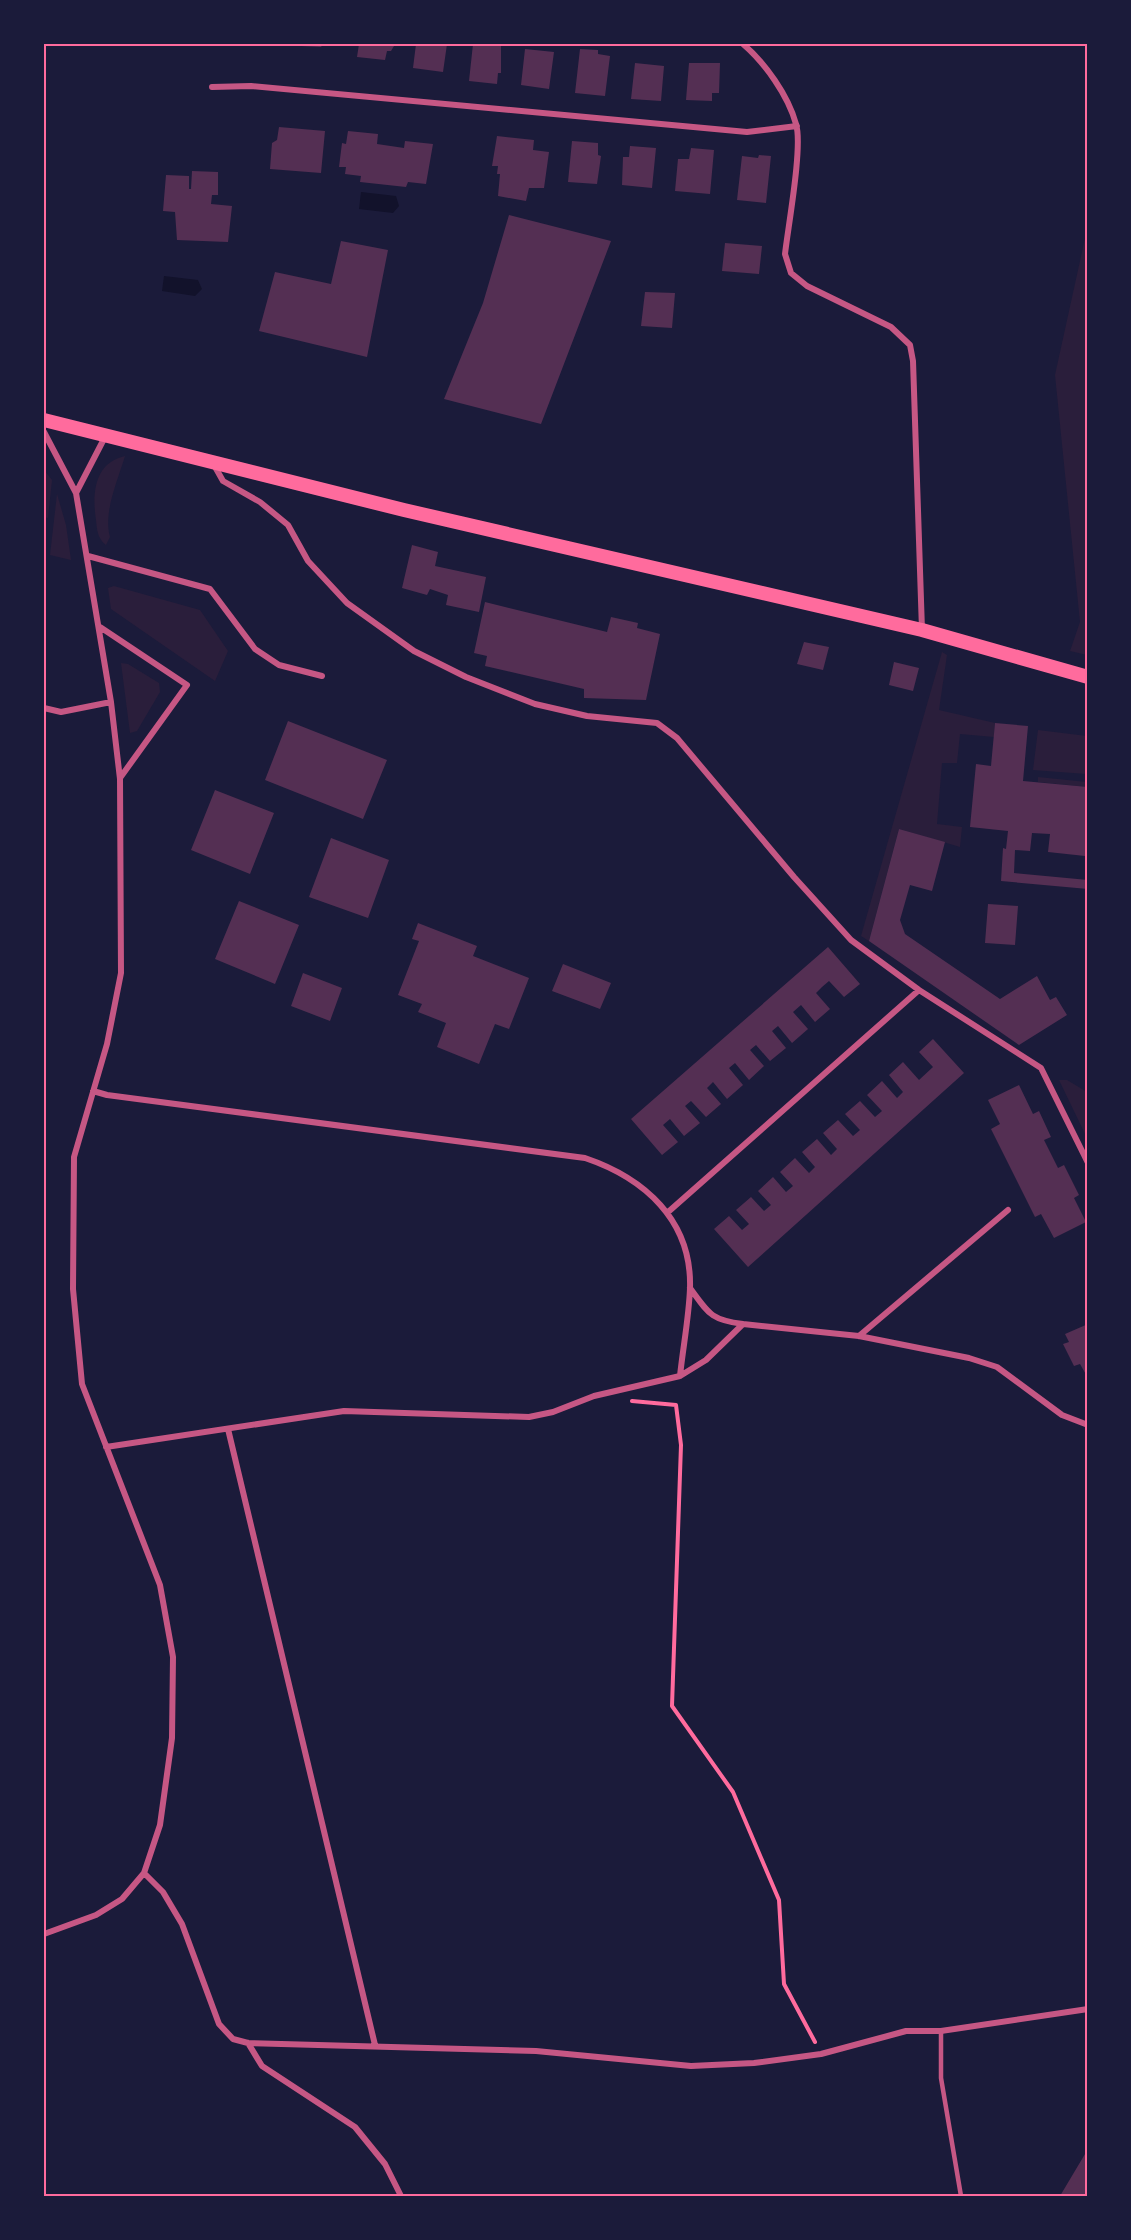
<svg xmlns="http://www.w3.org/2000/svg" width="1131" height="2240" font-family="Roboto,sans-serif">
	<rect width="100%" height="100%" fill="#1b1b3a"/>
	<path fill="#2a1e3b" d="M1087,229l1,426h-1l-17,-4 10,-29 -25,-247z
		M125,456c-7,24 -22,56 -15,81l-4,8c-8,-6 -9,-14 -10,-25 -4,-26 -2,-57 29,-64z
		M44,470l8,10 -4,38 -4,-1z
		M57,494l9,31 5,35 -21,-5z
		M114,586l86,24 28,41 -13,30 -104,-72 -3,-21z
		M942,652l5,3 -8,55 56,13 -1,14 -34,-3 -3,29h-15l-5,61 25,3 -2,20 -61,-18 -30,112 -8,-5z
		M121,663l7,1 31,19 1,9 -23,39 -7,2z
		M1038,730l49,6v38l-54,-4z
		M1038,777l49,5v5l-49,-5z
		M1059,1080h8l20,12v46z"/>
	<path fill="#12122b" d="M361,192l35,4 3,10 -6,7 -34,-4z
		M164,276l34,4 4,9 -7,7 -33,-5z"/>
	<path fill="#542f53" d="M302,44h21l-2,3 -20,-1z
		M359,44h33l2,2 -3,5h-4l-2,9 -28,-3z
		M416,44h31l-4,28 -30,-4z
		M473,44h28v29h-3l-1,11 -28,-3z
		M525,49l29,3 -5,37 -28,-4z
		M580,49l18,1v4l12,2 -5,40 -30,-3z
		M635,63l29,3 -3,35 -30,-2z
		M689,63h31l-1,30h-7v8l-26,-1z
		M279,127l46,4 -4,42 -51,-4 2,-26 5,-3z
		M348,131l30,3 -1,10 27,4 1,-7 28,3 -7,40 -18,-2 -2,5 -46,-5 1,-6 -16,-2 1,-7h-7l3,-24 4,1z
		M497,136l37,4 -1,10 16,2 -5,36h-15l-3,13 -28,-5 2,-22h-3l1,-8h-6z
		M572,141l26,2v12l3,1 -4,28 -29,-2z
		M630,146l26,2 -4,40 -30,-3 1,-28h6z
		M691,148l23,2 -4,44 -35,-3 3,-32h11z
		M759,155l12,1 -5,47 -29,-3 5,-44 16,2z
		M192,171l26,1v23h-6l-1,9 21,2 -4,36 -51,-2 -2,-28 -12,-1 3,-36 23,1v13h2z
		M509,215l102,26 -70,183 -97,-25 39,-96z
		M341,241l47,9 -21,107 -108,-26 16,-59 56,12z
		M725,243l37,3 -3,28 -37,-3z
		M645,292l30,1 -3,35 -31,-2z
		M412,545l26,7 -3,14 51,11 -7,35 -33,-7 2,-10 -18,-6 -3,6 -25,-7z
		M485,602l122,30 4,-15 27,6 -1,5 23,6 -14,66 -62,-2v-9l-99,-23 2,-10 -13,-3z
		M804,642l25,5 -6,23 -26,-6z
		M894,662l25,6 -6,23 -24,-6z
		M288,721l99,39 -24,59 -98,-39z
		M995,723l33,3 -5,55 65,6 -3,69 -37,-4 2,-18 -18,-1 -2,18 -15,-1 -1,23 74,7v9l-87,-8 2,-33 3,1 2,-18 -38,-4 6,-63 15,2z
		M215,790l59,23 -24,61 -59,-24z
		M899,829l46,13 -13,49 -22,-6 -10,35 5,14 95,65 37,-23 13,24 6,-3 11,18 -48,30 -150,-104z
		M331,838l58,22 -21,58 -59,-21z
		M239,901l60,24 -24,59 -60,-25z
		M988,904l30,2 -3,39 -30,-2z
		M418,923l59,23 -4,10 56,22 -20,51 -14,-5 -16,40 -42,-17 9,-24 -28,-11 4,-8 -24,-9 21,-54 -7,-2z
		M828,947l32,37 -16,13 -15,-16 -7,6 -6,6 14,16 -15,13 -14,-17 -8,7 15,17 -16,14 -14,-17 -6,5 14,17 -16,13 -14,-16 -6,5 14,16 -15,14 -14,-17 -6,5 14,17 -16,14 -14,-17 -6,6 14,16 -15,13 -15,-16 -6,5 15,17 -16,13 -14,-17 -7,6 15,17 -16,13 -31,-36z
		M563,964l48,19 -11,26 -48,-18z
		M303,973l39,15 -12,33 -39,-15z
		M933,1039l31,34 -216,194 -34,-38 15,-13 13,14 7,-6 -13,-14 15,-13 13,14 7,-6 -13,-14 15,-14 13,15 7,-6 -13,-14 15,-14 14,15 6,-6 -13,-15 15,-13 14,16 6,-6 -14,-16 15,-13 15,16 7,-6 -15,-16 15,-13 15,16 7,-6 -15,-16 15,-14 15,17 6,-6 -14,-17 14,-13 16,18 14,-13 -14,-15z
		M1019,1085l14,29 6,-3 12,26 -7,3 14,28 6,-3 15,30 -5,3 12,24 -32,16 -13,-24 -6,3 -44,-88 9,-5 -12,-24z
		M1088,1324v54l-8,-14 -6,2 -11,-22 6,-2 -4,-8z
		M1088,2149v47h-28z"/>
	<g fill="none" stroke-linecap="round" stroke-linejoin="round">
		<path stroke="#ff6b9d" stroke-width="4" d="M632,1401l44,4 5,40 -9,261 61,86 46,108 5,84 31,58"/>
		<path stroke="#c65784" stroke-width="4.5" d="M941,2031v47l20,118"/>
		<path stroke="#c65784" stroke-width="6" d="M743,44c22,19 45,51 53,80 7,22 -8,103 -11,130l6,19 16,13 84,41 19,18 3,16 9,269
			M212,87l39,-1 496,46 50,-6
			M44,432l32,61 35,209 9,77 1,194 -14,71 -33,113 -1,132 9,95 78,201 13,72 -1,81 -12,87 -16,48 -22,26 -26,16 -52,19
			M214,465l9,16 37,21 28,23 20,36 39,42 67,48 52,26 69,27 52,12 70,7 20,15 117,139 57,63 68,50 122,78 47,95
			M76,493l30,-58
			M88,556l122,33 45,60 24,16 43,11
			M100,627l87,58 -67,93
			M44,708l17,4 50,-10
			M93,1091l14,4 478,63c59,20 107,62 105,130 -1,29 -7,59 -10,88
			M667,1213l252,-223
			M690,1288c19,26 21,32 53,36
			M859,1336l149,-126
			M228,1429l147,616
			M106,1447l238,-36 185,6 24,-5 41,-16 86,-20 26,-16 37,-36 116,12 110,22 28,9 65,48 26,10
			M144,1873l19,19 19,32 37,100 14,15 15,4 288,8 155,15 63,-3 67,-9 85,-23h35l147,-22
			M248,2043l14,23 93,61 30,37 16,32"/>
		<path stroke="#ff6b9d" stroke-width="14" d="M44,420l360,90 518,120 166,47"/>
	</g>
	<rect width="1131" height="2240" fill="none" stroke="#1b1b3a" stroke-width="90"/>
	<rect x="45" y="45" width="1041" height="2150" fill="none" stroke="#ff6b9d" stroke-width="2"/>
</svg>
